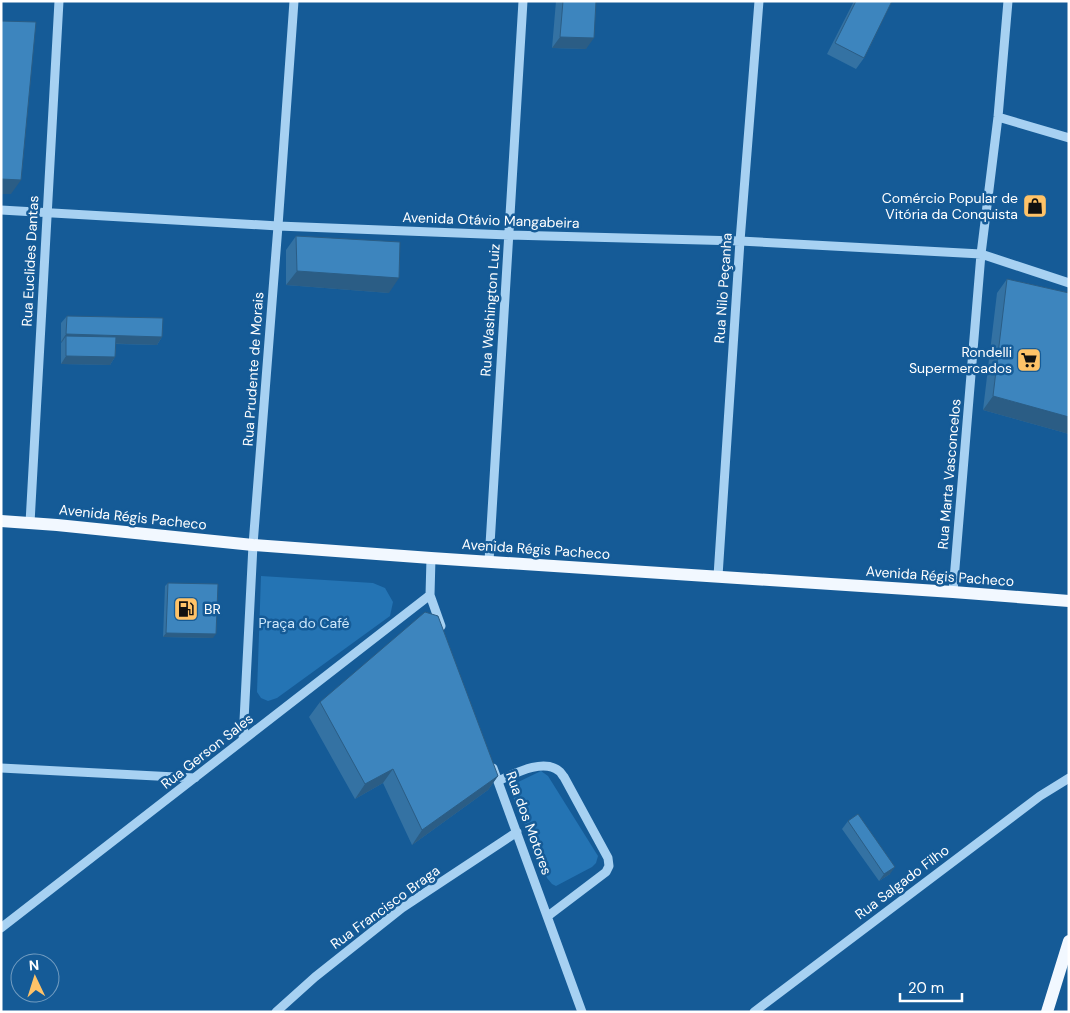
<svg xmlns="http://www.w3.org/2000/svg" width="1070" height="1013" font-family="'DM Sans',sans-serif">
	<rect width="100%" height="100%" fill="#155b97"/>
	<path fill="#2474b4" d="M261,576l112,7 12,5 8,14 -3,14 -113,82 -9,3 -7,-3 -4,-6z
		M541,771l7,5 50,80 -2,7 -4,4 -36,19 -4,-2 -5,-6 -36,-86 1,-7z"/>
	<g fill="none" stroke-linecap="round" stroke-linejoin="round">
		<path stroke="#a7d1f2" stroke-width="9" d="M998,117l71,21
			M1,210l277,16 231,9 231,6 241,13 88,29
			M30,523l29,-522
			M431,558l-1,37 11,31
			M489,561l34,-560
			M718,576l22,-335 19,-240
			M953,592l28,-338 17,-137 10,-116
			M243,740l10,-195 25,-319 16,-225
			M1,768l194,10
			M493,768l89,244
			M498,781c16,-7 45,-23 61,-10 2,1 3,4 5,6l44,81 1,8 -3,6 -58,44
			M1,928l429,-333
			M276,1012l39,-35 87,-69 115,-76
			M754,1012l286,-216 29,-18"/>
		<path stroke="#f2f8ff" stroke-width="12" d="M1,521l56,4 196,20 178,13 522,34 116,9
			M1047,1012l22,-71"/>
	</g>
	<path fill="#3472a3" d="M556,1h40l-10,48 -34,-1z
		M854,1h38l-28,57 -8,11 -29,-15z
		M296,236l93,57 -103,-8v-35z
		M1007,279l62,14v141l-86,-24 14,-117z
		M67,316l95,21 -5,8 -41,-1 -1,13 -5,8 -49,-1v-21l1,-1h-1v-19z
		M168,583l45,55 -50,-1 2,-51z
		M320,702l178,74 -10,14 -76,55 -29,-62 -28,16 -46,-82z
		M848,821l42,53 -11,7 -37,-52z"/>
	<path fill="#2b5d85" d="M560,37l34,1 -8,11 -34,-1z
		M1,179l20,1 -10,14h-10z
		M297,271l102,7 -10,15 -103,-8z
		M66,334l96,3 -5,8 -91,-3v-6l-4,6h-1z
		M66,356l49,1 -5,8 -49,-1z
		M993,396l76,21v17l-86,-24z
		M166,633l50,1 -3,4 -50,-1z
		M393,769l-10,14 -28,16 10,-15z
		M498,776l-10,14 -76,55 10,-15z
		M895,867l-5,7 -11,7 5,-7z"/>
	<path fill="#3d85be" stroke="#2b5d85" d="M563,1h33l-2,37 -34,-1z
		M856,1h36l-28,57 -29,-15z
		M1,21l35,1 -15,158 -20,-1z
		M296,236l104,6 -1,36 -102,-7z
		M1007,279l62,14v124l-76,-21z
		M67,316l96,2 -1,19 -96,-3z
		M66,336l50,1 -1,20 -49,-1z
		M168,583l50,1 -2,50 -50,-1z
		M425,612l13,4 60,160 -76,54 -29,-61 -28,15 -45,-82z
		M858,814l37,53 -11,7 -36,-53z"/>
	<defs>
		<symbol id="shop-square" viewBox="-11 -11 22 22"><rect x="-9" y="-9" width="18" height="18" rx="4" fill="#ffc368" stroke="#155b97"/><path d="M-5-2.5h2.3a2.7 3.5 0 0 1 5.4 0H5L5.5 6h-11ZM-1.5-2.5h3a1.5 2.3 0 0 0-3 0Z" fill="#111"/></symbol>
		<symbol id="supermarket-square" viewBox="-11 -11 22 22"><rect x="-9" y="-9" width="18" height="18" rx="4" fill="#ffc368" stroke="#155b97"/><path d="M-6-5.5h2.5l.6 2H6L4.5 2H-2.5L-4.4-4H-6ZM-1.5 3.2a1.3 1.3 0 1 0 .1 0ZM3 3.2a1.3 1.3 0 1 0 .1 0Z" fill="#111"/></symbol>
		<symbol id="fuel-square" viewBox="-11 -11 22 22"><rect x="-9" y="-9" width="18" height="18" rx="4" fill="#ffc368" stroke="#155b97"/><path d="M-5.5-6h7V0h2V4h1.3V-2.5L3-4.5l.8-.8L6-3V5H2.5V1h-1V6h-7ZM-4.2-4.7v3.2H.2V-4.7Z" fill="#111"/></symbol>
	</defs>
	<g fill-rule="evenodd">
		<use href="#shop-square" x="1021" y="192" width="28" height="28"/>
		<use href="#supermarket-square" x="1015" y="346" width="28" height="28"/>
		<use href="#fuel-square" x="172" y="595" width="28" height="28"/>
	</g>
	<g text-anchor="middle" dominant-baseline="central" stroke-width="5" stroke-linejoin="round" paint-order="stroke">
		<g font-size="14" fill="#fff" stroke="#155b97" text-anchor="end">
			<text x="1018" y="198">Comércio Popular de<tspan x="1018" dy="16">Vitória da Conquista</tspan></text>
			<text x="1012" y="352">Rondelli<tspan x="1012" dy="16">Supermercados</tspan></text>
			<text x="204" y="609" text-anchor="start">BR</text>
		</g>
		<g font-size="14" fill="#fff" stroke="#155b97">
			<text transform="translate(491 220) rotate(2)">Avenida Otávio Mangabeira</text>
			<text transform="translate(30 261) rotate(-87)">Rua Euclides Dantas</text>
			<text transform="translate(723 288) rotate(-86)">Rua Nilo Peçanha</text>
			<text transform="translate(490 310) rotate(-86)">Rua Washington Luiz</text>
			<text transform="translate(253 369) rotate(-86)">Rua Prudente de Morais</text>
			<text transform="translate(949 474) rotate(-85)">Rua Marta Vasconcelos</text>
			<text transform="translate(133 517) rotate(6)">Avenida Régis Pacheco</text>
			<text transform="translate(536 549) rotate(4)">Avenida Régis Pacheco</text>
			<text transform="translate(940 576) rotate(4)">Avenida Régis Pacheco</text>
			<text transform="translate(207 751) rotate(-38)">Rua Gerson Sales</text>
			<text transform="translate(529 823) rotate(70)">Rua dos Motores</text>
			<text transform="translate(902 882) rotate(-37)">Rua Salgado Filho</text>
			<text transform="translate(385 907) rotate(-36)">Rua Francisco Braga</text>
		</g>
		<g font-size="14" fill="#cee8fc" stroke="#155b97">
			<text x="304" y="623">Praça do Café</text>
		</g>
	</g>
	<rect width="1070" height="1013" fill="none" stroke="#ffffff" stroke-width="5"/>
	<g transform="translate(35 978) rotate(356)"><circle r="24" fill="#155b97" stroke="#739dc1"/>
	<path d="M0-4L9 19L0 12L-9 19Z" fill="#ffc368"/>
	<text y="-8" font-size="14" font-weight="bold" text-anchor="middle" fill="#ffffff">N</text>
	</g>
	<path d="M900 993v8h62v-8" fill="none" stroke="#ffffff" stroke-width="2.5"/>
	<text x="908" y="993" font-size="15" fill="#ffffff" stroke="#155b97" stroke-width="4" paint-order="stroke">20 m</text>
</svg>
